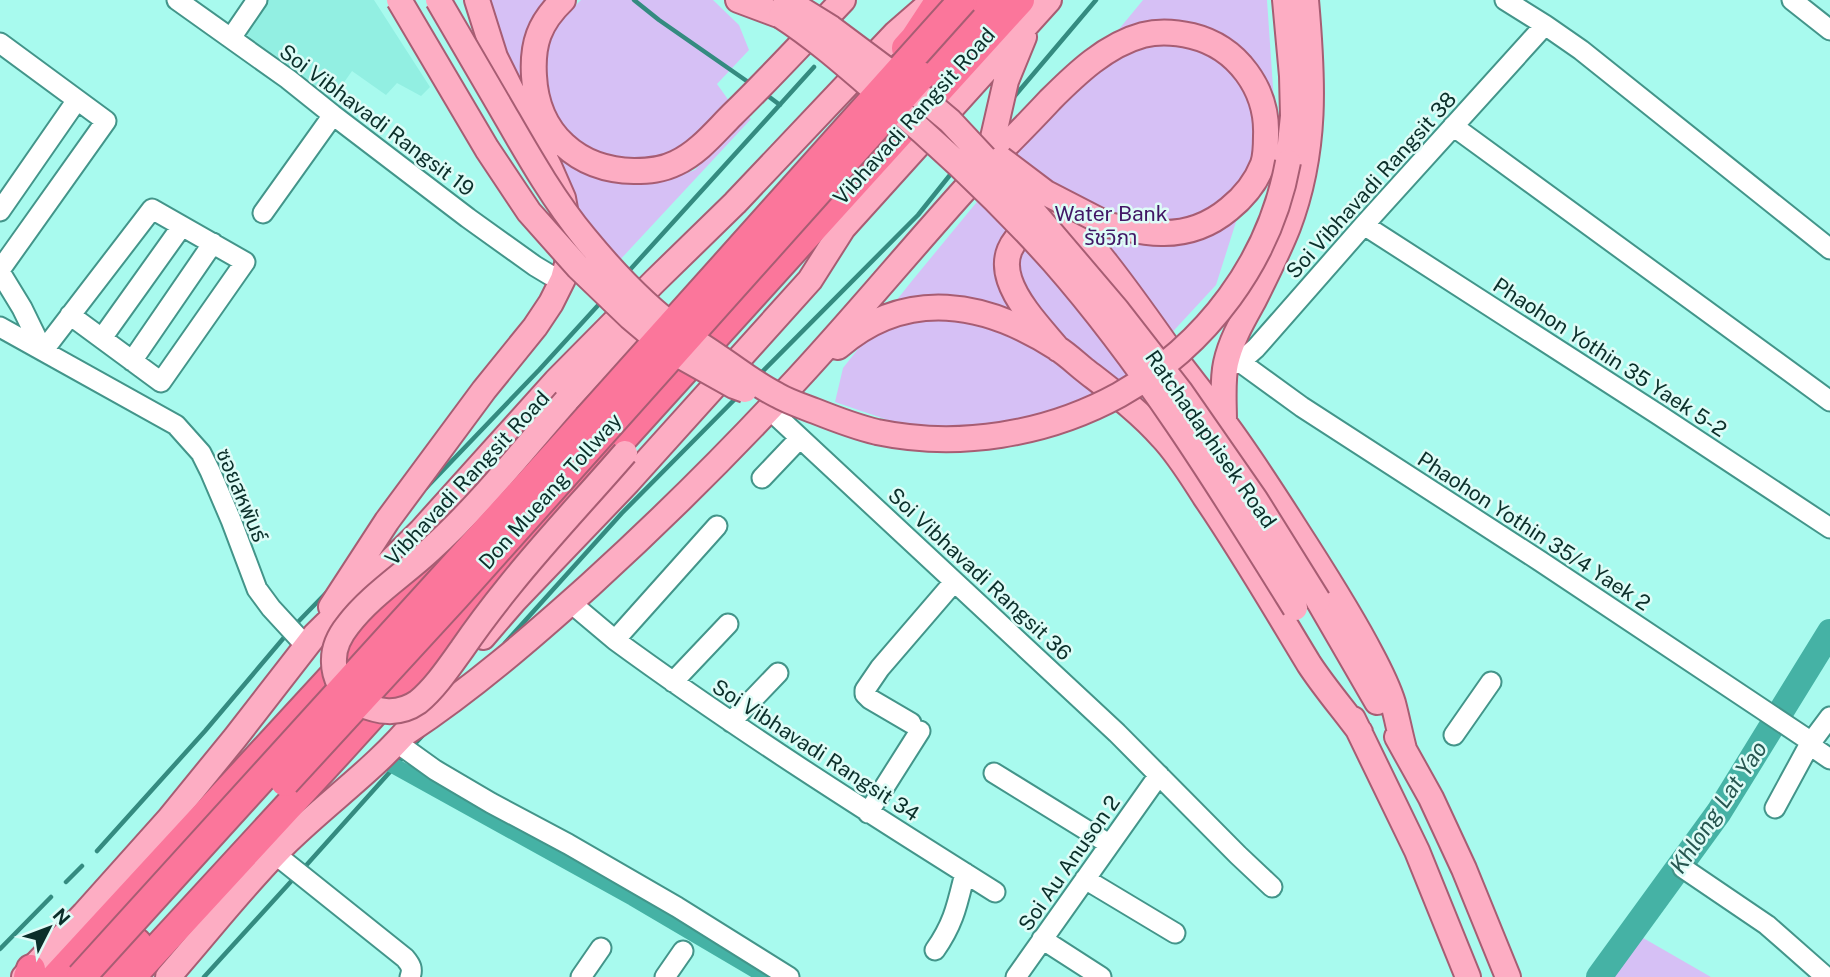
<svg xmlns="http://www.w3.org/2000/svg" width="1830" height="977" font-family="'Public Sans','Noto Sans Thai',sans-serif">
	<rect width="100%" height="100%" fill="#a8faee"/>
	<path fill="#92efe2" d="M265,0h109l56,87 -9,9 -24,-13 -11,12 -34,-24 -21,30 -88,-69z"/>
	<path fill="#d6c0f5" d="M483,0h67l-12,14 16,137 88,31 31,-4 22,-8 51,-56 5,5 -133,143 -25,-28 -69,-128z
		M581,0h132l26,25 10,25 -32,34 15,21 -35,37 -35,19 -45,-1 -23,-9 -21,-14 -17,-23 -9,-18 -4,-24 3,-22 13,-28z
		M1143,0h124l7,102 -58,183 -88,95 -39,22 -94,30 -66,2 -94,-32 8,-34 68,-86z
		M1638,935l73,42h-104z"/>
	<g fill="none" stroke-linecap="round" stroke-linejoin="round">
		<path stroke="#348b80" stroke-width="4.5" d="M634,0l25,20 92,64
			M764,93l16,12
			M1013,98l83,-98
			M627,273l187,-206
			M758,376l160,-161 36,-45
			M426,488l113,-118 63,-69
			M295,625l33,-34
			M505,643l117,-130 117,-118
			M412,747l13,-14
			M97,851l108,-120 82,-97
			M302,870l104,-116
			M66,882l16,-16
			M0,949l51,-52
			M204,977l92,-101"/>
		<path stroke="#45b2a5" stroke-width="16" d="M378,757l255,141 134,79"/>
		<path stroke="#45b2a5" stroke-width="26" d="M1599,977l120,-165 111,-180"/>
		<defs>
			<path id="minor" d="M177,0l111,79 45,36 135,103 67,48 15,9
				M1505,0l40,25 36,25 249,199
				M1792,0l38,30
				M231,38l26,-38
				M0,43l106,78 -106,149
				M1453,126l377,275
				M0,211l77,-111
				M263,213l70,-98
				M1364,225l295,190 171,113
				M0,272l22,36 21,43 109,-142 93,53 -84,120 -91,-67
				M0,327l176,98 25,28 9,18 21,49 26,69 14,19 35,38
				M102,338l80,-112
				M132,361l81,-118
				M1240,362l62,45 238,154 264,176
				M1231,365l9,-3 16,-14 108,-123 181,-200
				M769,409l348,324 121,122 34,32
				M762,478l38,-40
				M571,603l44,37 102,-114
				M615,640c123,90 251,171 380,252
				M673,682l55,-58
				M731,722l47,-49
				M911,723l-41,-24 -5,-5v-4l15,-22 74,-86
				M1454,735l37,-53
				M1815,737l15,-20
				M396,742l39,28 56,33 77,41 109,63 112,70
				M1814,748l16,11
				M994,773l115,71
				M1775,808l32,-59
				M868,813l52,-82
				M275,854l130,104c6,7 8,11 5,19
				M1683,868l84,57 59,52
				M1085,879l90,54
				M1042,939l59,38
				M935,950c19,-27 22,-45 30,-77
				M581,977l20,-29
				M665,977l18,-26
				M1016,977l143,-202"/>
			<path id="major" d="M563,0c-24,23 -31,44 -29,76 3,58 44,94 100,95 15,0 28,-1 42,-8 22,-10 39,-31 56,-48 38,-37 74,-76 111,-115
				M738,0l43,16
				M1285,0l7,76 1,40 -5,46
				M983,165l9,-23 14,-61 18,-44
				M838,347c69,-60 148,-45 219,1 11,7 20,16 29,23 27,21 54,41 76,66 17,18 30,40 43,60 37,54 70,111 104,167 15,23 34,45 51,68
				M1058,349c-30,-36 -86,-90 -21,-126 14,-8 26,-8 39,3 11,11 20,25 30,37 25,32 49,66 72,99 15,20 31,39 45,59 30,40 56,82 83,124 23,36 46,72 65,109 8,15 17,33 22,49 4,15 7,31 11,46
				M566,401l85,-92
				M1224,422c0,-19 -2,-41 2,-59 5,-23 17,-43 28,-63 12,-24 24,-48 34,-73 29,-76 25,-148 18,-227
				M1318,600l59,102
				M331,607l56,-86 97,-131 51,-63 16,-24 12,-24 4,-15 2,-33 -6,-33 -14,-32 -54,-109 -18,-57
				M483,637l31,-36 114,-119 182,-202 33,-52 206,-228
				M1353,719l64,132 51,126
				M407,732c65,-43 125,-95 183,-147 68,-62 134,-127 197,-195 65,-69 125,-143 189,-213 24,-26 50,-51 74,-77 26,-26 56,-55 93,-65 16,-4 32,-3 49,1 45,11 76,53 74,100 0,9 0,19 -3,28 -7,18 -19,33 -34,45 -18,15 -41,24 -65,24 -18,1 -38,-5 -56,-8
				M1397,737l34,61 33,71 44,108
				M24,977l60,-63 85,-95 66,-81 80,-103 106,-104 135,-150 99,-100 80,-78 161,-170 38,-33
				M168,977c39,-44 78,-95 120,-136 42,-41 91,-75 128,-121"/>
			<path id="highway" d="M906,48l9,-10 25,-38
				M925,72l63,-72
				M28,977l3,-8
				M56,977l432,-469
				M106,977l31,-34
				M131,977l210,-228 679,-749"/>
		</defs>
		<use href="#minor" stroke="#43958a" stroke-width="23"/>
		<use href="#major" stroke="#a75d73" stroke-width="28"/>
		<use href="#highway" stroke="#a75d73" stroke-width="32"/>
		<use href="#minor" stroke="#fff" stroke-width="19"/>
		<use href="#major" stroke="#fdadc3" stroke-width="24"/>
		<use href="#highway" stroke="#fb769b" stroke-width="28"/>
		<defs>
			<path id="major-bridge" d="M399,0l88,149 42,63 49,55 52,50 38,32 66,37 11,4
				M438,0c21,36 42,72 63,108 26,45 51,90 84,130 28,34 61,69 97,95 12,8 24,15 35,23 20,13 38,28 60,39 12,7 25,11 38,16 20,8 41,16 62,21 81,17 169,3 242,-37 88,-50 151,-134 169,-233
				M786,0l45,28 75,56 44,37 70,75 97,114 63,81 75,108 63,101
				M781,16c37,24 70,54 104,83 59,50 116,104 168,162 93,106 168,228 242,347
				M1001,159l45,34 62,32
				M566,401c-44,50 -87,105 -136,149 -27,25 -60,46 -82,75 -8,10 -14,21 -14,34 -1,17 8,36 24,44 20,9 40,13 60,-1 17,-14 31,-35 44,-53 15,-22 31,-43 48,-64 36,-45 77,-88 115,-132"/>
			<path id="highway-bridge" d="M285,782l171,-186 465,-520
				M81,977l477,-525 405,-452"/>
		</defs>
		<use href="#major-bridge" stroke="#a75d73" stroke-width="28" stroke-linecap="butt"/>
		<use href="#highway-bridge" stroke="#a75d73" stroke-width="32" stroke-linecap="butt"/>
		<use href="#major-bridge" stroke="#fdadc3" stroke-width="24"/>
		<use href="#highway-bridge" stroke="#fb769b" stroke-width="28"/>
	</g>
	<g text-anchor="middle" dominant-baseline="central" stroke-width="5" stroke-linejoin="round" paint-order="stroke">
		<g font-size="21" fill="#0b2f2a" stroke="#defcf7">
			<text transform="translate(914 116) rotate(-48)">Vibhavadi Rangsit Road</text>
			<text transform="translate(377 120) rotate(37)">Soi Vibhavadi Rangsit 19</text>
			<text transform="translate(1371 185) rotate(-48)">Soi Vibhavadi Rangsit 38</text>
			<text transform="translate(1610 357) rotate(33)">Phaohon Yothin 35 Yaek 5-2</text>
			<text transform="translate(1211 439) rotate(55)">Ratchadaphisek Road</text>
			<text transform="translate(467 478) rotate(-47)">Vibhavadi Rangsit Road</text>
			<text transform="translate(550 491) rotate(-48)">Don Mueang Tollway</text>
			<text transform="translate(242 495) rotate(67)">ซอยสหพันธ์</text>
			<text transform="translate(1534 531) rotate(33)">Phaohon Yothin 35/4 Yaek 2</text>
			<text transform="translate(980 574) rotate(43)">Soi Vibhavadi Rangsit 36</text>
			<text transform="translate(816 750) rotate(33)">Soi Vibhavadi Rangsit 34</text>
			<text transform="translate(1069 863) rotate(-55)">Soi Au Anuson 2</text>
		</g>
		<g font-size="21" fill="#411765" stroke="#defcf7">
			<text x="1111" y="213">Water Bank<tspan x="1111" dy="24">รัชวิภา</tspan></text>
		</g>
		<g font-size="23" font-style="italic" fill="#285751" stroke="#defcf7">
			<text transform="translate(1718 807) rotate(-56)">Khlong Lat Yao</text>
		</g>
	</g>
	<g transform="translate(49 928) rotate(48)" stroke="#defcf7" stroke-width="5" paint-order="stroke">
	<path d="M0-5L12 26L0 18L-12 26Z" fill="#0b2f2a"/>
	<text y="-10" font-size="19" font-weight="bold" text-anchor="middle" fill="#0b2f2a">N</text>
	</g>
</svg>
